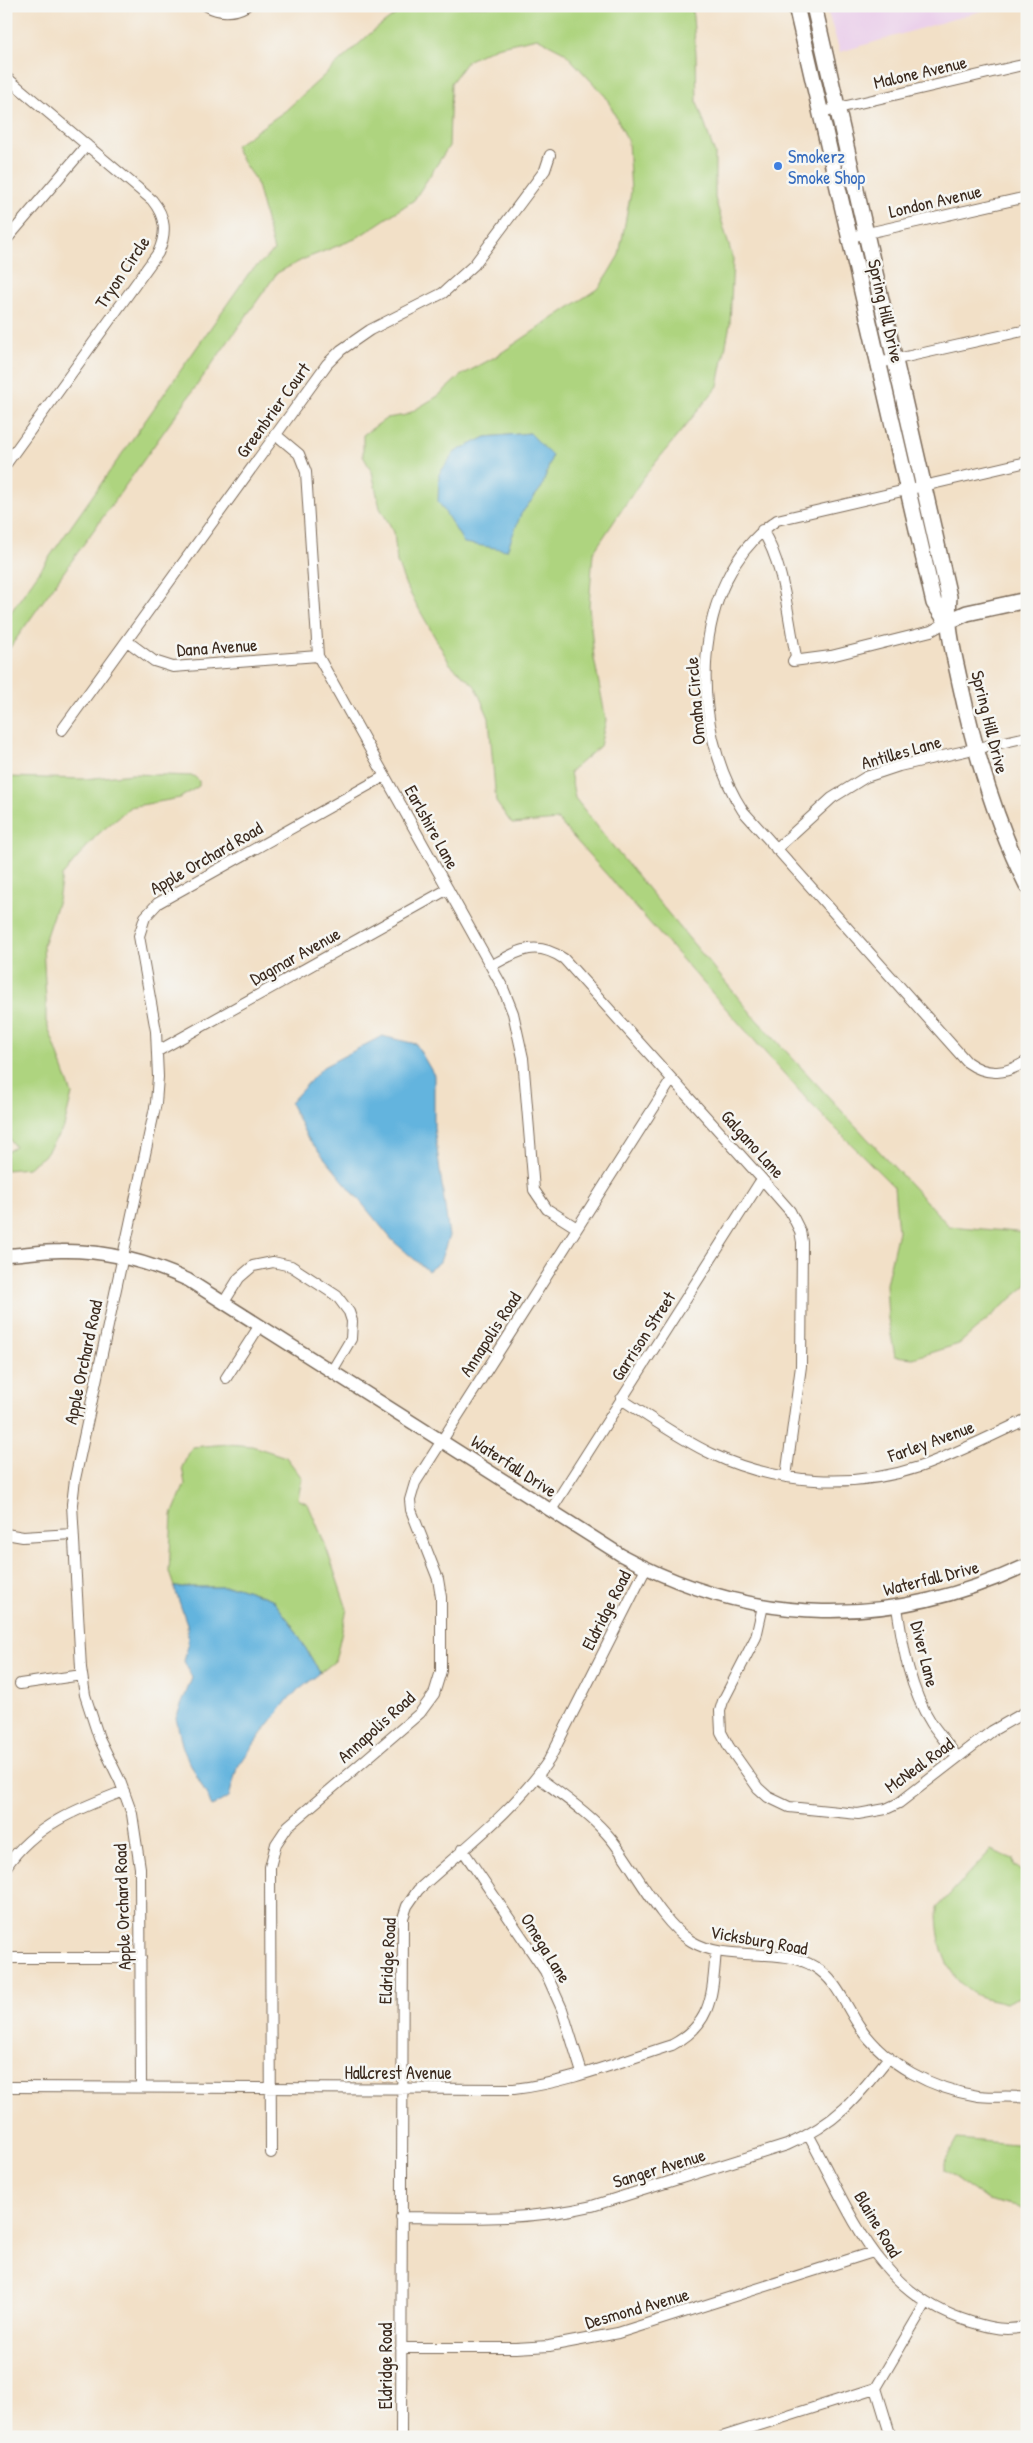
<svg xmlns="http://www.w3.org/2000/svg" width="1033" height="2443" font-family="'Patrick Hand',sans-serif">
	<rect width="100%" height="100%" fill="#f6f6f2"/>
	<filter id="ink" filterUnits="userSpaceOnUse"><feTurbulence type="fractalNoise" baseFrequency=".02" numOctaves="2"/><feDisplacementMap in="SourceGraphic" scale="10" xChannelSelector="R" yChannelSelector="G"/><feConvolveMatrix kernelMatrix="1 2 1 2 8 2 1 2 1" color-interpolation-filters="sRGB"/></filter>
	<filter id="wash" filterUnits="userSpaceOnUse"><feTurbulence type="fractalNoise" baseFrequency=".0096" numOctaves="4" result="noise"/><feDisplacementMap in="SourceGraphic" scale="20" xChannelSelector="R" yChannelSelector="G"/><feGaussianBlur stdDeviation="1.12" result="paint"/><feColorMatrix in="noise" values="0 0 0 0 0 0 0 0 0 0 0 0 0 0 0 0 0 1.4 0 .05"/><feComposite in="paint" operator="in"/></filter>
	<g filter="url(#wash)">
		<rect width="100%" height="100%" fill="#f2e0c7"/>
		<path fill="#ebd1eb" d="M826,6h172l-158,46z"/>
		<path fill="#aed47f" stroke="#747f4e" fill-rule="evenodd" d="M407,6h285l4,48 1,48 18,52v44l18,61 -3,65 -12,62 -75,92 -50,75 -4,53 5,52 12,62 -6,26 -30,26 5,26 44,56 137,165 193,207 78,7v52l-68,59 -46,14 -18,-2 -7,-37 -2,-35 12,-53 -4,-44 -82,-82 -254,-285 -46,4 -16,-22 -7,-84 -14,-32 -25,-22 -44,-78 -9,-24 -3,-30 -14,-24 -8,-36 -9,-16v-21l24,-17 19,-3 32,-19 22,-20 35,-19 105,-70 19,-32 12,-63 -3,-51 -22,-44 -42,-45 -27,-14 -41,9 -29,14 -16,22 -2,63 -35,54 -59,39 -51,20 -27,14 -271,380v-34l243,-346 25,-22 -18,-70 -12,-17 -9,-18 50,-35 87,-79zM530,433l12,54 -21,27 -66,-62 31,-15z
			M132,774l62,2 5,5v5l-19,12 -50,9 -34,29 -34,40 -4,24 -15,45 3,56v20l26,73 -8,33 -20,29 -16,12 -22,2v-18l9,-5 -9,-13v-357l79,2z
			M228,1444l24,2 34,11 16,21 -4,21 10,5 17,40 22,65 -12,52 -15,12 -28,-48 -20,-26 -35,-12h-63l-5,-15 3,-57 13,-31 -3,-17 10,-20z
			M991,1850l22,9 1,6 13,10v119l-21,9c-9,-3 -21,-4 -30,-8 -32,-18 -39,-54 -39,-87z
			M957,2139l70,6v60l-6,3 -34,-8 -42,-30v-9z"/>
		<path fill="#63b4de" stroke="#4f6f7e" d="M530,433l22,23 -10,31 -21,27 -14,36 -43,-7 -26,-42 1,-27 16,-22 31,-15z
			M382,1036l34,8 18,31v52l15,109 -9,26 -12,9 -35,-30 -86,-104 -17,-34 33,-36z
			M174,1587h63l35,12 20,26 28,48 -30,24 -28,36 -25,35 -8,29 -17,9 -29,-57 -7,-31 16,-40 -8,-17 4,-16 -1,-21z"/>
	</g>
	<g filter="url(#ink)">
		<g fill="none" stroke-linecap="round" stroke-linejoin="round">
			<defs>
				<path id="minor" d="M207,6c12,7 27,7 39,0
					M6,77l146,123c14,17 15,33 6,53l-152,211
					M821,112l206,-48
					M850,237l177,-40
					M6,240l81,-95
					M879,363l148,-33
					M275,434l24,20 7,18 12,184 185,332 10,25 10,45 11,132 13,19 30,19
					M1027,462l-250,58c-89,61 -88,208 -34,291l224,251c21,15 39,12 60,-1
					M762,530c23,36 25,85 34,126l-3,5 38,-5 100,-25 16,-9
					M127,641l27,20 19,6 145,-11
					M62,730l265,-366 14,-14 29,-20 73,-37 31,-28 71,-95 5,-15
					M776,849l56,-51 34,-21 33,-11 128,-29
					M491,966c27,-15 44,-27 73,-7l198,220 28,32 10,20 2,11 -1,124 -15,111
					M158,1051l290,-162
					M224,1302l15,-24 14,-12 20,-4 18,4 46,30 12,16 3,9 -1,18 -19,32
					M226,1378l34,-53
					M621,1399c30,19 59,40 91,55 64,30 141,35 207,13 37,-13 72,-31 108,-48
					M551,1510l211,-331
					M6,1534l17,3 49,-3
					M763,1606l-7,31 -33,64 -3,10 1,21 8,15 29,41 10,9 21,10 69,7 28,-5 13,-6 93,-72 35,-20
					M897,1607c6,40 12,82 35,117 8,11 17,22 25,33
					M20,1684l62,-9
					M538,1777c25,19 54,38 74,63 23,29 49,83 79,101 37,23 89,4 124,26 22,13 31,40 45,60 26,38 73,62 118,69 16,2 33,-1 49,2
					M462,1849l83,122 17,38 20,64
					M6,1867c28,-42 73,-59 118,-76
					M6,1958h135
					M6,2087l508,2c54,-6 107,-28 158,-44 42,-22 40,-53 44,-94
					M141,2088l-1,-220 -8,-54 -12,-33 -21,-43 -14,-43 -4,-27 -9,-164 3,-25 81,-376 2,-26 -2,-46 -17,-95 6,-19 13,-14 227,-127
					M809,2136c43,78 68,158 162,186 20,6 36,10 56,4
					M271,2153l-1,-286 6,-23 12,-18 132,-113 14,-19 7,-23v-74l-3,-18 -27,-69 -1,-10 5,-17 257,-404
					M401,2217c65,1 127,4 191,-11l195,-61c50,-22 69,-46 102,-88
					M401,2348h115l33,-2 69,-13 255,-81
					M876,2388l50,-85
					M876,2388l15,49
					M401,2437l2,-519 4,-12 11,-16c45,-41 97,-80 131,-130l97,-192
					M722,2437l154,-49"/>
				<path id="tertiary" d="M6,1255c18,-1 36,-4 55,-4 45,-1 86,10 127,29l433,275c132,72 270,74 406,10"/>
				<path id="secondary" d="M796,6l138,597 13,19
					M814,6l135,591c-3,32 5,56 11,86 15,69 35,139 67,202
					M947,622l20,-9 60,-13"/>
			</defs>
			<use href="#minor" stroke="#7b6a59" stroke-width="12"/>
			<use href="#tertiary" stroke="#7b6a59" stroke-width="15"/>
			<use href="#secondary" stroke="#7b6a59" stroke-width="18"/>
			<use href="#minor" stroke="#fff" stroke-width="10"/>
			<use href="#tertiary" stroke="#fff" stroke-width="12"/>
			<use href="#secondary" stroke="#fff" stroke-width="15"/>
		</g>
	</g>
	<circle fill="#3f7fe0" stroke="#f6f6f2" stroke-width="2" cx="778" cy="166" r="5"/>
	<g text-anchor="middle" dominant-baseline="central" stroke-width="5" stroke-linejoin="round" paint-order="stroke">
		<g font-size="18" fill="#3b2a1e" stroke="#f6f6f2">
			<text transform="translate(920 72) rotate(-13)">Malone Avenue</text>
			<text transform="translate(935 201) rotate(-13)">London Avenue</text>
			<text transform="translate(122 272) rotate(-56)">Tryon Circle</text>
			<text transform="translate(886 311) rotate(77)">Spring Hill Drive</text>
			<text transform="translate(273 410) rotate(-54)">Greenbrier Court</text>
			<text transform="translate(217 647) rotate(-4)">Dana Avenue</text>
			<text transform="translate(695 701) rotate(-95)">Omaha Circle</text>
			<text transform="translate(990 722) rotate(76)">Spring Hill Drive</text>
			<text transform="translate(901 752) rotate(-16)">Antilles Lane</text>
			<text transform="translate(432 827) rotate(61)">Earlshire Lane</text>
			<text transform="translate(206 858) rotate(-30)">Apple Orchard Road</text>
			<text transform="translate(295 956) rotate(-29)">Dagmar Avenue</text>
			<text transform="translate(753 1144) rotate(48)">Galgano Lane</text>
			<text transform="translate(490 1334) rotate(-57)">Annapolis Road</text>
			<text transform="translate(643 1336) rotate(-57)">Garrison Street</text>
			<text transform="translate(83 1362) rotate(-78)">Apple Orchard Road</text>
			<text transform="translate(931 1441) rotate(-20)">Farley Avenue</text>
			<text transform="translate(514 1466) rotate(33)">Waterfall Drive</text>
			<text transform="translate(931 1578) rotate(-14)">Waterfall Drive</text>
			<text transform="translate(606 1610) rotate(-63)">Eldridge Road</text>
			<text transform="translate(925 1654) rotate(76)">Diver Lane</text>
			<text transform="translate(376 1727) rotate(-42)">Annapolis Road</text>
			<text transform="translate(919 1765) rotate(-36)">McNeal Road</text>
			<text transform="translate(122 1907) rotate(-92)">Apple Orchard Road</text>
			<text transform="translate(759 1940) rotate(10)">Vicksburg Road</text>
			<text transform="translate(546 1948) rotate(58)">Omega Lane</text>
			<text transform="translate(387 1961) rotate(-87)">Eldridge Road</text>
			<text x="398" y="2072">Hallcrest Avenue</text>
			<text transform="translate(659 2168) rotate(-17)">Sanger Avenue</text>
			<text transform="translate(878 2224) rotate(59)">Blaine Road</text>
			<text transform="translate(637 2308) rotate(-16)">Desmond Avenue</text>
			<text transform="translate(385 2366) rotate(-90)">Eldridge Road</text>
		</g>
		<g font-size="18" fill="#366cbe" stroke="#f6f6f2" text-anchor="start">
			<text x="788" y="156">Smokerz<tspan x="788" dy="21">Smoke Shop</tspan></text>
		</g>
	</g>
	<rect width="1033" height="2443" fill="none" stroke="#f6f6f2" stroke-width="25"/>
</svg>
